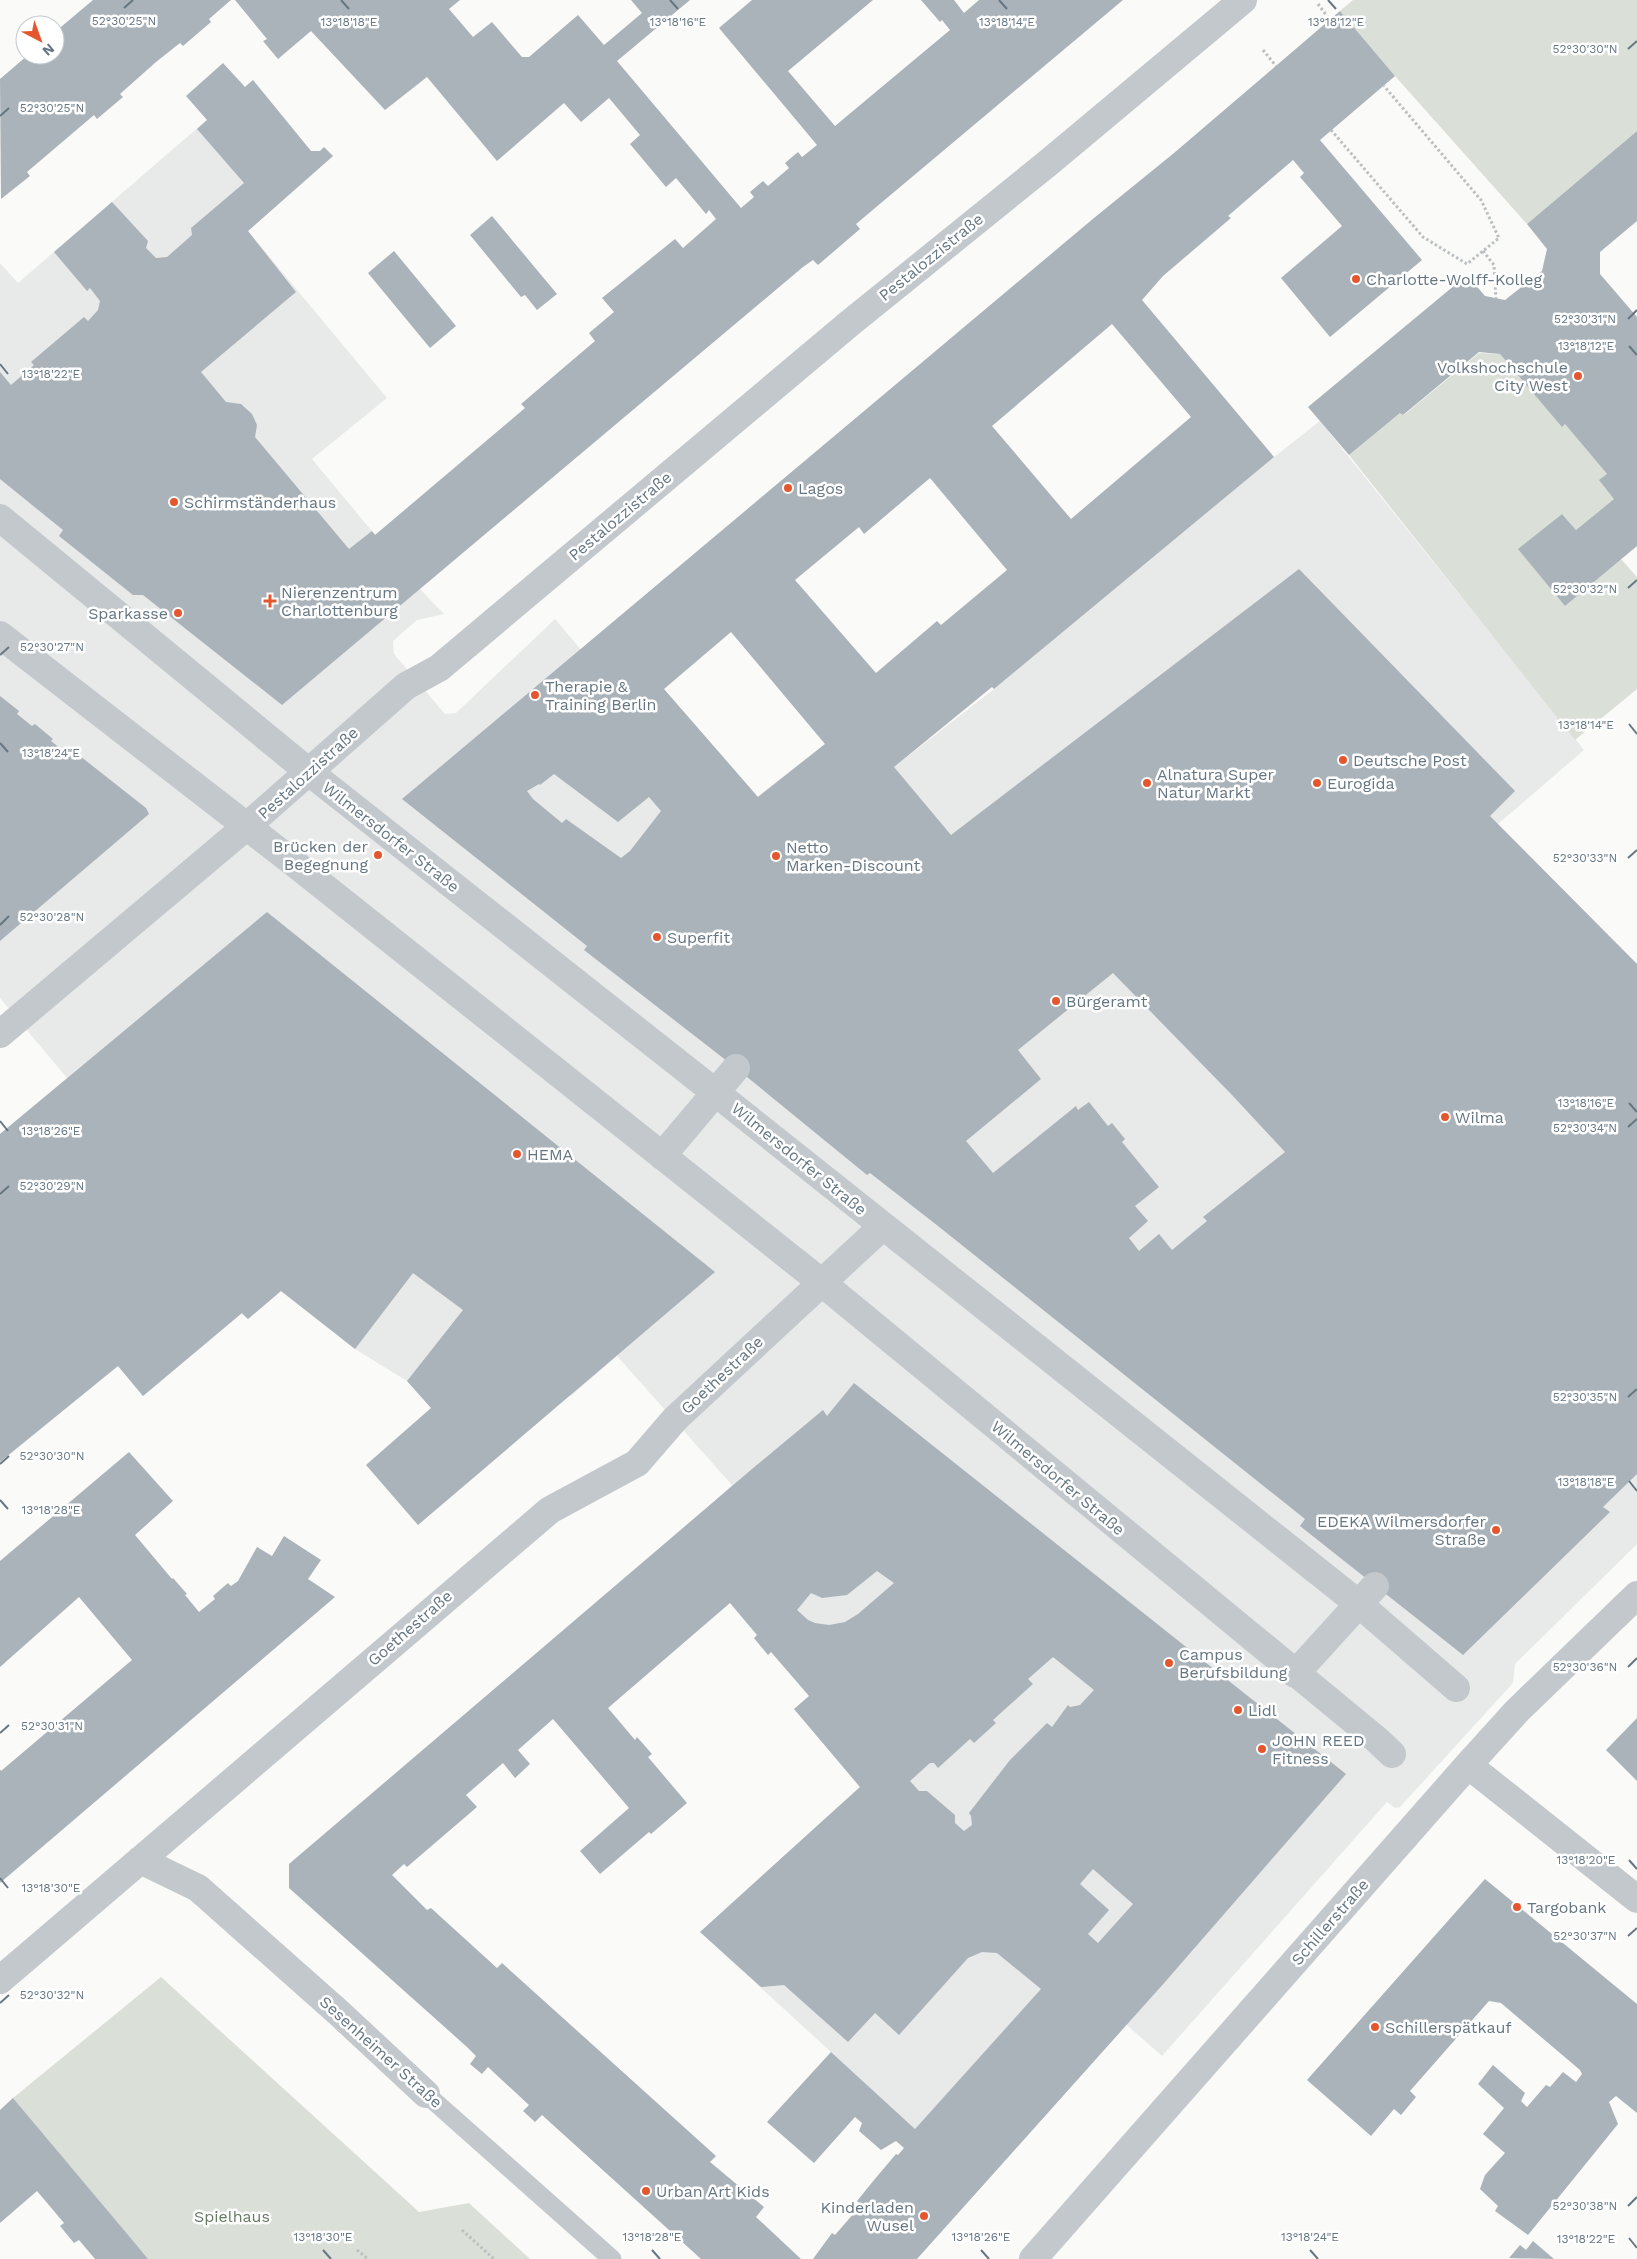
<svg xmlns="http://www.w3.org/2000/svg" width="1637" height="2259" font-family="'Work Sans',sans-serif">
	<rect width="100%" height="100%" fill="#fafaf8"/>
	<path fill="#e8e9e9" d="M253,80l58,71h9l4,-4 9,9 -85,75 139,167 -75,61 108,130 24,25 -27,6 -24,21 1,13 51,60 11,-1 99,-94 171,202 99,-77 69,23 100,-78 280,-232 46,-36 264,329 -86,74 139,140v580l-122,120 -2,19 -113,124 -5,1 -8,-6 -225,254 -101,-89 -146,162 -215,-197 160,-145 -66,-78 49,-42 -136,-159 25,-23 -115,-129 -46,40 -55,-55 -81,71 -28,-31 -52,-32 -74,-58 -33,28 -7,-5 -98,82 -25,-30 -118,-65v-167l67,-56 -67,-80v-735l18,20z"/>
	<path fill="#dadfd7" d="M1353,0h284v131l-110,93 -132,-148 -55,-65z
		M1479,353l21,1 62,72 3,-2 42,50 7,25 -38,31 -14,-16 -43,35 102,10 16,18v112l-62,51 -226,-285 51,-42 4,2z
		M161,1977l258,235 50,-9 61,56h-382l-135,-161z"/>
	<path fill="#aab3b9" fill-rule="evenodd" d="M93,0h138l-22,19 2,3 -28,24 -3,-3 -24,19 -36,32 3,3 -26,22 -3,-4 -67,57 3,4 -29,23 -1,-120 28,-24h27v-23z
		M235,0h225l-11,9 24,28 19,-15 30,35h7l49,-42 26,30 38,-32 -11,-13h59l-73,61 124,147 13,-11 -4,-5 13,-11 5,5 21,-18 -4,-5 13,-11 4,5 15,-12 -98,-117 33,-28h121l-85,71 47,55 115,-96 -8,-10 -2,2 -19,-22h33l10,13 15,-13h144l-267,224 4,5 -42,36 -5,-5 -10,7 -521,438 -139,-110h-10l-74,-59 4,-6 -63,-51v-107l11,13 23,-20 -3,-3 53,-45 4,4 10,-11 2,-9 -10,-13 -3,3 -33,-39 58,-50 36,39 -2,7 10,10 11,-1 25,-22 -1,-7 53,-45 -47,-54 10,-9 -21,-24 37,-33 22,24 8,-7 58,71h9l4,-4 9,9 -85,75 48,61 -95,80 25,30 15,2 11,10 5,11 -2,12 94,112 23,-18 3,4 150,-127 -4,-4 74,-63 -6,-8 25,-21 -12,-14 73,-59 8,9 33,-29 -7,-9 -3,4 -30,-36 -10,9 -36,-43 10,-9 -31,-37 -28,24 -17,-19 -67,58 -70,-84 -42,33 -74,-79 -33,28 -15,-18 4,-2z
		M1340,11l55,65 -75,64 102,120 -92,77 -49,-59 61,-52 -42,-49 4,-4 -11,-13 -65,56 3,2 -68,58 -21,24 132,157 -280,232 -2,-2 -98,80 57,68 348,-266 216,222 -25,25 147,148v510l-34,33 7,5 -147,143 -163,-129 5,-7 -367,-293 -68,-53 -3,2 -131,-107 -152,-118 3,-4 -185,-147 692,-581 80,-65zM1112,324l79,93 -120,102 -79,-93zM930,478l77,92 -66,55 -4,-4 -61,52 -81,-93 64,-53 5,7zM731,632l94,112 -67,53 -94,-108zM554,774l64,48 31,-25 12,14 -31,40 -9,7 -55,-39 -4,4 -29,-24 -6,-8 12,-7 1,1zM1113,973l119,122 53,57 -82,65 4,4 -35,29 -13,-16 -20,17 -10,-13 19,-17 -13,-15 24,-19 -37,-45 3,-3 -13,-16 -4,3 -19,-24 -11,8 -2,-4 -83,67 -27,-32 75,-62 -23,-29z
		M1637,131v90l-37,31v22l37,43v229l-72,60 -47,-57 44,-35 14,16 38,-31 -15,-19 8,-6 -42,-50 -3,3 -62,-73 -21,-2 -76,63 -3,-2 -51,42 -41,-48 159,-132 18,21 20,4 37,-29 5,-22 -20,-25z
		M492,216l65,78 -20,16 -12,-15 -4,2 -51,-62z
		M394,251l62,75 -26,22 -62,-75z
		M0,696l19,15 -2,3 15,12 3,-2 18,15 -2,2 24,19 5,-4 66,52 3,6 -149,127z
		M267,912l448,360 -297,253 -52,-60 65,-57 -24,-27 56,-71 -50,-37 -58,76 -74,-58 -33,28 -6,-6 -99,83 -25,-30 -118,96v-328z
		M854,1383l492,391 -181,208 -248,277h-104l19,-26 3,2 26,-30 -4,-4 17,-21 22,-26 2,1 6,-7 -8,-7 -15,9 -22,-19 3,-8 -7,-6 -41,46 -47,-41 64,-70 84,77 126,-140 -44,-36 -15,-1 -14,6 -69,77 -24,-22 -27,29 -64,-57 -23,2 -61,-55 160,-145 -66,-78 15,-13 -38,-44 -3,3 -14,-17 3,-3 -27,-32 -122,105 27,32 2,-3 15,17 -4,3 39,46 -36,31 -2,-2 -49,42 -20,-23 49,-43 -76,-89 -35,31 12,14 -15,14 -12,-15 -37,32 11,12 -70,60 -3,-3 -12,11 35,35 4,-2 66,60 5,-5 214,193 -6,6 54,45 -8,10 45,42h-100l-159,-144 -7,7 -12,-11 6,-6 -41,-38 -6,7 -12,-10 6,-8 -9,-9 -178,-159v-24l463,-395 71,-59 4,6zM877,1571l17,12 -36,31 -13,8 -16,3 -14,-2 -7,-3 -11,-10 14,-17 11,5 25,-3zM1053,1657l41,33 -14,15 -10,2 -2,-2 -16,22 -5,-4 -37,37 -41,53 2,3 1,9 -8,6 -9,-8v-8l-28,-24h-8l-9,-10 20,-18h4l4,5 32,-29 4,4 22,-20 -3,-3 40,-36 -5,-5zM1093,1869l40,35 -35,39 -10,-9 21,-24 -29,-26z
		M129,1452l44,49 -38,34 37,44 1,-1 14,16 -2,1 14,17 16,-13 -2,-3 15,-13 3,3 7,-5 19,-34 15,9 12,-20 37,24 -13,19 27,18 -335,286v-114l1,2 131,-111 -53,-63 -79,70v-106z
		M1637,1718v63l-31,-31z
		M1485,1879l152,125v109l-21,-17 -7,6 9,22 -90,111 -33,-24 3,-5 -18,-17 5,-14 20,-22 -22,-19 21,-26 -26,-24 15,-19 32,28 -4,8 6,6 19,-22 4,2 13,-15 13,10 6,-8 -2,-4 -79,-67 -12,-2 -79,90 6,6 -15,18 -7,-6 -23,27 -64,-56z
		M13,2098l126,150 9,11h-53l-16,-19 -5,3 -14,-17 4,-3 -27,-32 -37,32v-113z
		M1533,2241l21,18 -45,-1 11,-13 6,5z"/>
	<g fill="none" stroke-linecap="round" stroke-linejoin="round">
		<path stroke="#bbbfc2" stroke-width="3" stroke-dasharray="2.5 2.5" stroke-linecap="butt" d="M1318,4l12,16
			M1263,50l13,16
			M1331,130l92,107 44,27 32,-26 -18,-38 -97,-114
			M1483,251l11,14 2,34
			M462,2230l32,29
			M357,2250l11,9"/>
		<path stroke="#c3c8cc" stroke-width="19" d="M426,2094l186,165"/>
		<path stroke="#c3c8cc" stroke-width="28" d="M0,518l309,254 407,321 643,511 97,84
			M0,635l294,228 527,419 555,457 16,15
			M0,1034l247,-208 159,-140 33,-18 411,-345 198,-160 195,-163
			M662,1156l74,-88
			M1295,1674l80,-88
			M1468,1765l169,134
			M140,1860l58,28 141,125 87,81
			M0,1980l550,-470 87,-47 38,-44 208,-193
			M1033,2259l435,-494 49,-54 120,-116"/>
	</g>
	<path fill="none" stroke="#657683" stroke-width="2" d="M341,0l8,9M670,0l8,9M999,0l8,9M1328,0l8,9M124,8l9,-8M1628,49l9,-8M0,116l9,-8M1628,319l9,-9M1629,346l8,9M0,364l8,10M1628,588l9,-8M0,655l9,-8M1629,724l8,10M0,743l8,9M1628,858l9,-8M0,925l9,-9M1629,1103l8,9M0,1121l8,10M1628,1127l9,-8M0,1194l9,-8M1628,1397l9,-8M0,1464l9,-8M1629,1481l8,10M0,1500l8,9M1628,1667l9,-9M0,1733l9,-8M1629,1860l8,9M0,1878l8,10M1628,1936l9,-8M0,2003l9,-8M1628,2206l9,-9M1629,2238l8,10M323,2250l8,9M652,2250l8,9M981,2250l8,9M1310,2250l8,9"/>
	<g fill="#e4572e" stroke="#fff" stroke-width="2">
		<circle cx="1356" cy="279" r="5"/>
		<circle cx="1578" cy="376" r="5"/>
		<circle cx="788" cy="488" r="5"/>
		<circle cx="174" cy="502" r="5"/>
		<path d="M267.5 593.5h5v5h5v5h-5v5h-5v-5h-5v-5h5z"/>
		<circle cx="178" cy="613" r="5"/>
		<circle cx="535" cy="695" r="5"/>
		<circle cx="1343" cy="760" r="5"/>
		<circle cx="1147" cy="783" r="5"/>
		<circle cx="1317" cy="783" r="5"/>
		<circle cx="378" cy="855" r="5"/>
		<circle cx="776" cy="856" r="5"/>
		<circle cx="657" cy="937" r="5"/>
		<circle cx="1056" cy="1001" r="5"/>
		<circle cx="1445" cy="1117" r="5"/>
		<circle cx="517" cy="1154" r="5"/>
		<circle cx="1496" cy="1530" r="5"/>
		<circle cx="1169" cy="1663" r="5"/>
		<circle cx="1238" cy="1710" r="5"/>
		<circle cx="1262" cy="1749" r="5"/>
		<circle cx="1517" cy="1907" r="5"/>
		<circle cx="1375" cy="2027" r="5"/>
		<circle cx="646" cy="2191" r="5"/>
		<circle cx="924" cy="2216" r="5"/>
	</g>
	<g text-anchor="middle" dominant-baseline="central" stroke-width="5" stroke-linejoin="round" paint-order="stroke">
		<g font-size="16" fill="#657683" stroke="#fff">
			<text transform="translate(931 257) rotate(-39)">Pestalozzistraße</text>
			<text transform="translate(620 516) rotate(-40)">Pestalozzistraße</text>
			<text transform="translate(308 773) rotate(-42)">Pestalozzistraße</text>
			<text transform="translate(391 837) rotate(38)">Wilmersdorfer Straße</text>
			<text transform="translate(799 1159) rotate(39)">Wilmersdorfer Straße</text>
			<text transform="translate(722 1375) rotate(-43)">Goethestraße</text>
			<text transform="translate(1058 1478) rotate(40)">Wilmersdorfer Straße</text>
			<text transform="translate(410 1628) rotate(-41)">Goethestraße</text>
			<text transform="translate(1330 1922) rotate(-49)">Schillerstraße</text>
			<text transform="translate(381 2052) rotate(42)">Sesenheimer Straße</text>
		</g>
		<g font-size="16" fill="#657683" stroke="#fff" text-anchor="start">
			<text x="1366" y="279">Charlotte-Wolff-Kolleg</text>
			<text x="1568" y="367" text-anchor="end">Volkshochschule<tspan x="1568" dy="18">City West</tspan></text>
			<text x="798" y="488">Lagos</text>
			<text x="184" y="502">Schirmständerhaus</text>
			<text x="281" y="592">Nierenzentrum<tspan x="281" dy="18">Charlottenburg</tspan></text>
			<text x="168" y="613" text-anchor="end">Sparkasse</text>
			<text x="545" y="686">Therapie &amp;<tspan x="545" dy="18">Training Berlin</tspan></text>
			<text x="1353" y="760">Deutsche Post</text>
			<text x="1157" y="774">Alnatura Super<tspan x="1157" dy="18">Natur Markt</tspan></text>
			<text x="1327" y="783">Eurogida</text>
			<text x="368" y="846" text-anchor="end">Brücken der<tspan x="368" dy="18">Begegnung</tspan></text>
			<text x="786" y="847">Netto<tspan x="786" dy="18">Marken-Discount</tspan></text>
			<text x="667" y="937">Superfit</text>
			<text x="1066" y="1001">Bürgeramt</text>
			<text x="1455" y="1117">Wilma</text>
			<text x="527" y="1154">HEMA</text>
			<text x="1486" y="1521" text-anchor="end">EDEKA Wilmersdorfer<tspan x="1486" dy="18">Straße</tspan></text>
			<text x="1179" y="1654">Campus<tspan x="1179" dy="18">Berufsbildung</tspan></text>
			<text x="1248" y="1710">Lidl</text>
			<text x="1272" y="1740">JOHN REED<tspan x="1272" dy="18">Fitness</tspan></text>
			<text x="1527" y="1907">Targobank</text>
			<text x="1385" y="2027">Schillerspätkauf</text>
			<text x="656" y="2191">Urban Art Kids</text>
			<text x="914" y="2207" text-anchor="end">Kinderladen<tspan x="914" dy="18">Wusel</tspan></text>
		</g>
		<g font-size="16" fill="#687a64" stroke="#fff">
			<text x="232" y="2216">Spielhaus</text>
		</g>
	</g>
	<g font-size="12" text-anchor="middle" fill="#657683" stroke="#fff" stroke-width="5" stroke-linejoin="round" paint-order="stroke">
		<text x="124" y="25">52°30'25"N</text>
		<text x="349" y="26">13°18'18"E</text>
		<text x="678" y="26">13°18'16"E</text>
		<text x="1007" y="26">13°18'14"E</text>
		<text x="1336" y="26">13°18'12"E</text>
		<text x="1585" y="53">52°30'30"N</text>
		<text x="52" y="112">52°30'25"N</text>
		<text x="1585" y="323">52°30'31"N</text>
		<text x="1586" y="350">13°18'12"E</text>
		<text x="51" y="378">13°18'22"E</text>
		<text x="1585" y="593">52°30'32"N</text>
		<text x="52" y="651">52°30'27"N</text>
		<text x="1586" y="729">13°18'14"E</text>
		<text x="51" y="757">13°18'24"E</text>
		<text x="1585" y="862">52°30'33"N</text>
		<text x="52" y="921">52°30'28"N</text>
		<text x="1586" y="1107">13°18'16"E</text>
		<text x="1585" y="1132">52°30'34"N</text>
		<text x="51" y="1135">13°18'26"E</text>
		<text x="52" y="1190">52°30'29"N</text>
		<text x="1585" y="1401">52°30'35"N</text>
		<text x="52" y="1460">52°30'30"N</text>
		<text x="1586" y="1486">13°18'18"E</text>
		<text x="51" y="1514">13°18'28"E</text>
		<text x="1585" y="1671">52°30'36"N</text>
		<text x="52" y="1730">52°30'31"N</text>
		<text x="1586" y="1864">13°18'20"E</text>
		<text x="51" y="1892">13°18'30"E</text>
		<text x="1585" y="1940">52°30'37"N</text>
		<text x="52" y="1999">52°30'32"N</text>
		<text x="1585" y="2210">52°30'38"N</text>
		<text x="323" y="2241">13°18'30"E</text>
		<text x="652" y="2241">13°18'28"E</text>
		<text x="981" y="2241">13°18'26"E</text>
		<text x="1310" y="2241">13°18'24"E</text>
		<text x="1586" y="2243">13°18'22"E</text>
	</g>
	<g transform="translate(40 40) rotate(139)"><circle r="24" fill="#ffffff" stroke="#c1c8cd"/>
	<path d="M0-4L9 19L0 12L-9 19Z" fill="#e4572e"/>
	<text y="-8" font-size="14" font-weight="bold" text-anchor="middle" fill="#657683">N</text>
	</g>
</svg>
